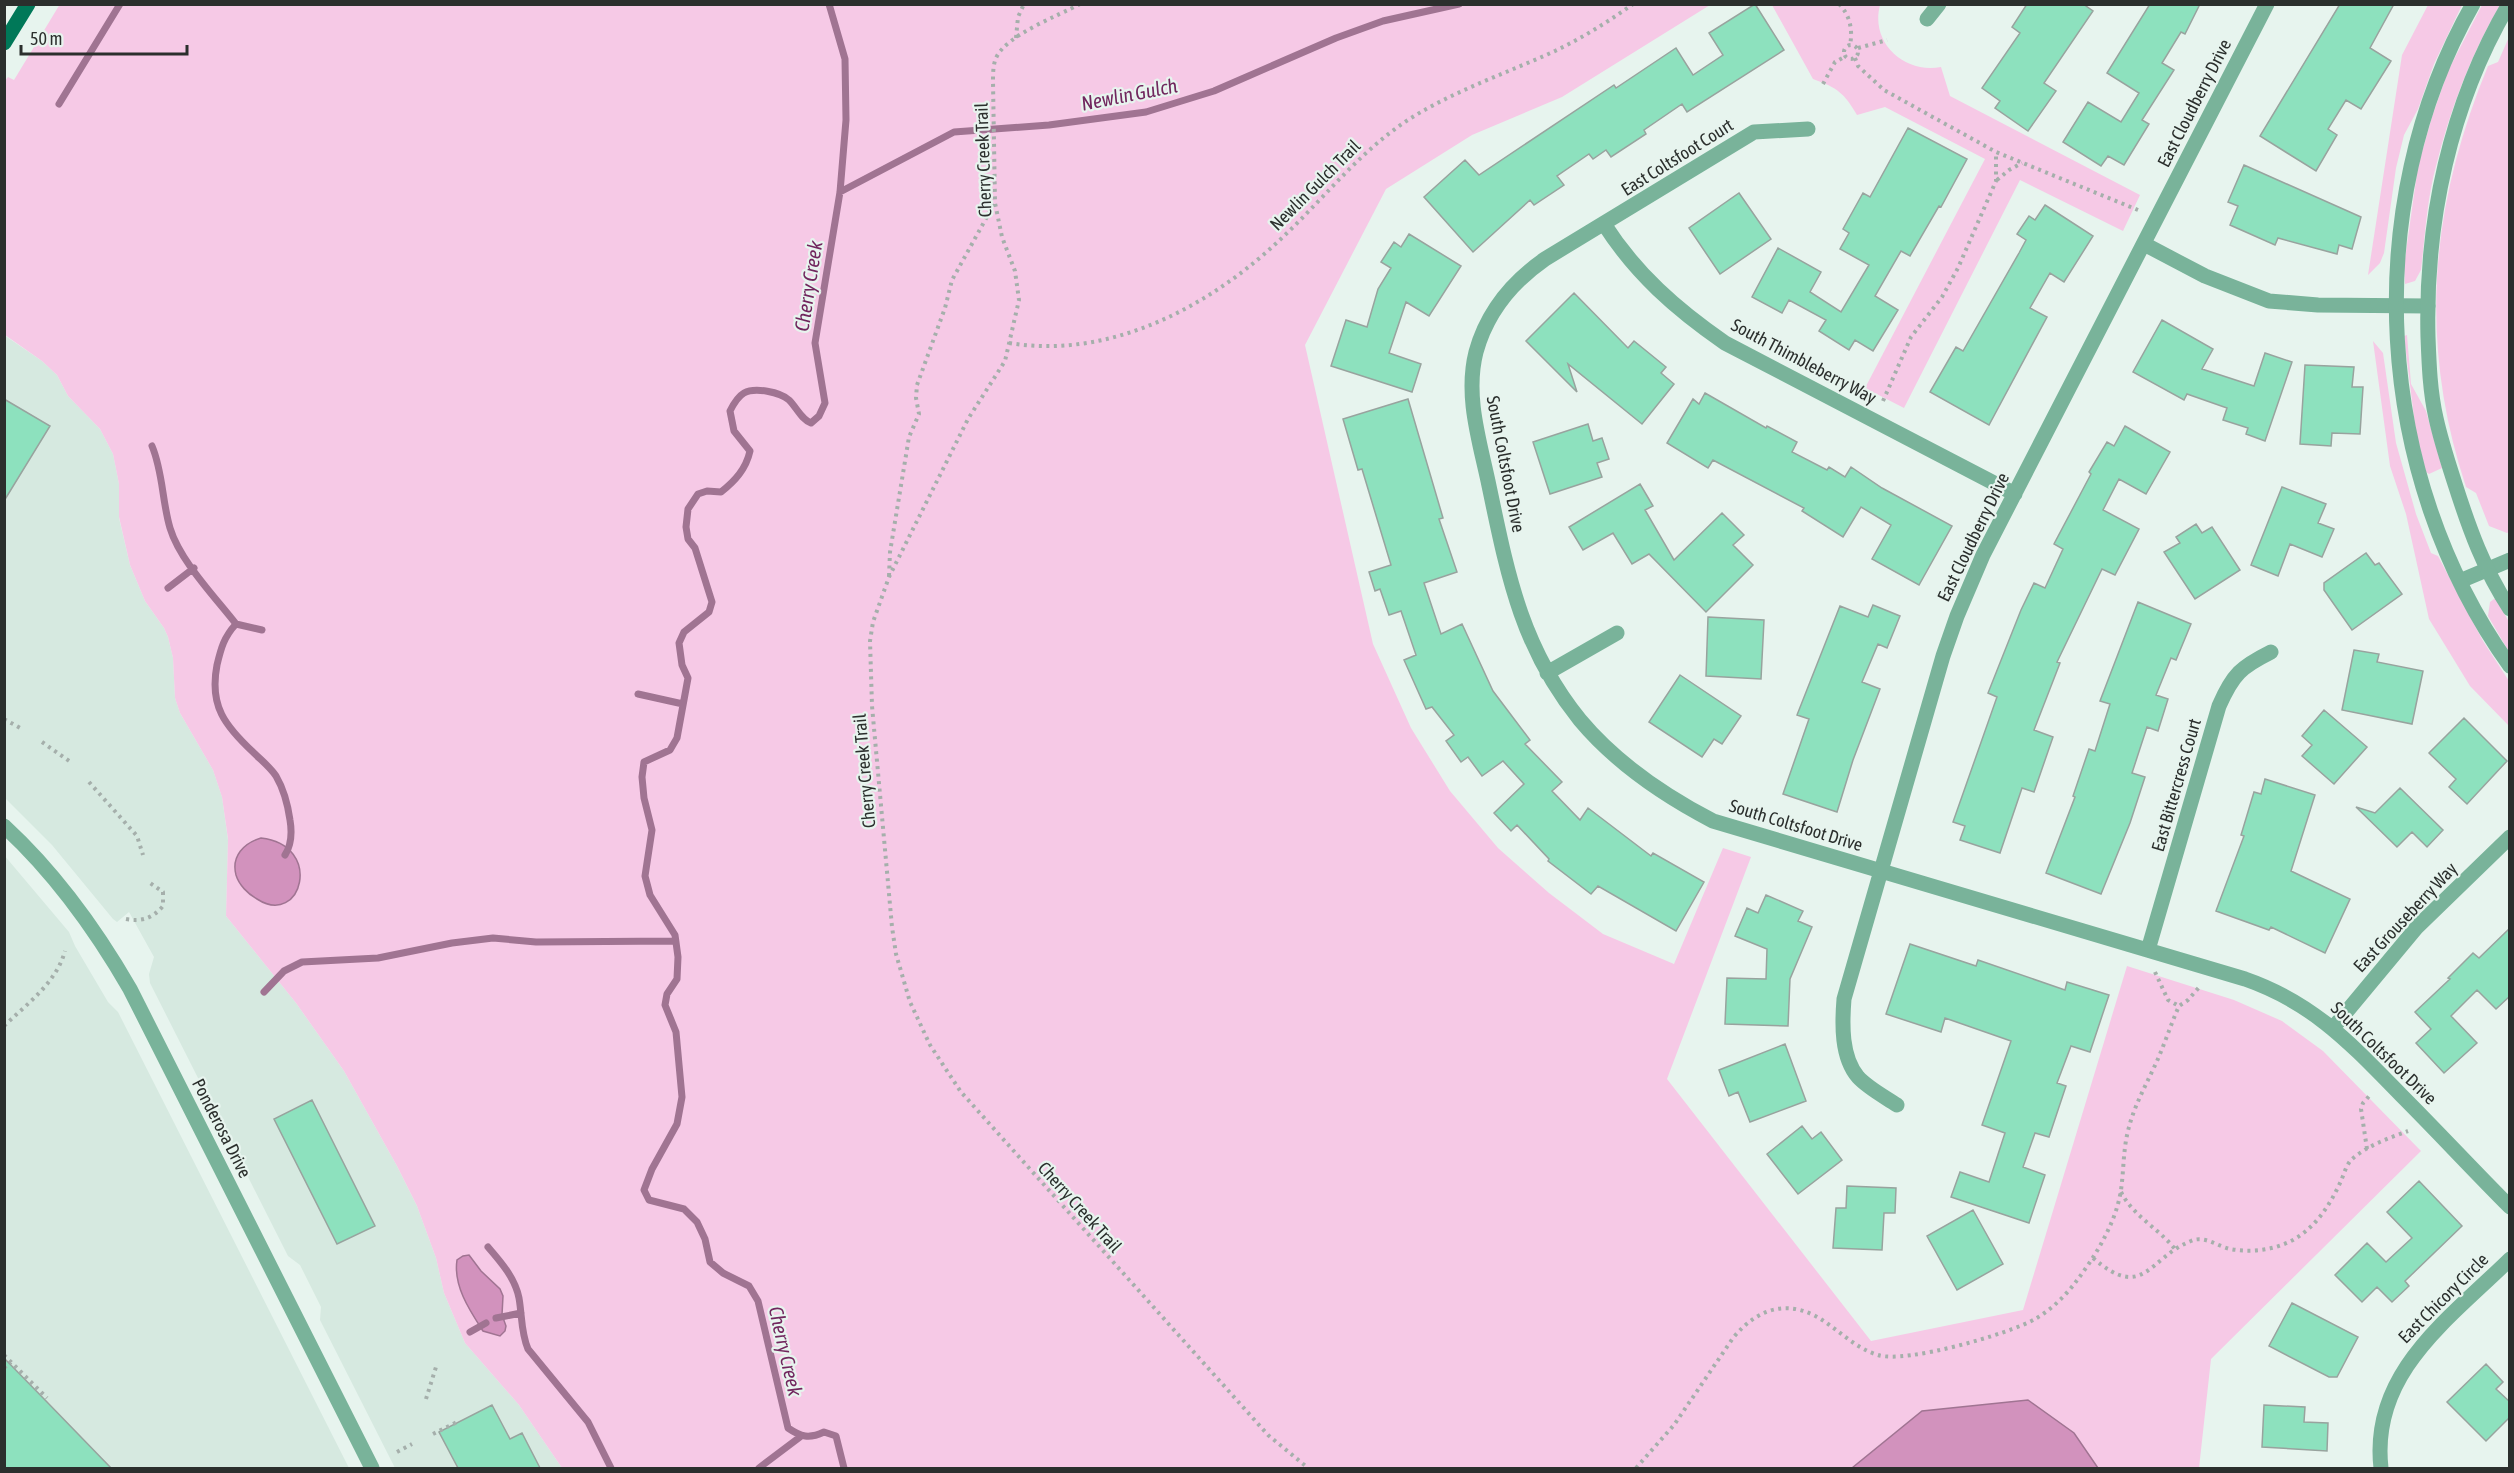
<svg xmlns="http://www.w3.org/2000/svg" width="2514" height="1473" font-family="'Asap Condensed',sans-serif">
	<rect width="100%" height="100%" fill="#e7f4ee"/>
	<path fill="#d6e9e0" d="M4,335l38,26 15,14 11,21 32,33 13,25 6,30v34l11,47 15,36 19,27 4,9 5,21 2,40 5,15 33,57 9,27 6,43 -2,76 70,87 48,68 53,95 20,40 19,52 8,35 21,50 54,62 43,63h-167l-75,-148 1,-13 -21,-42 -12,-9 -138,-273 -1,-9 5,-17 -25,-45 -12,10 -4,-3 -61,-74 -47,-47z
		M4,855l65,77 6,14 33,56 10,10 231,456h-344z"/>
	<path fill="#f6c9e6" d="M60,4l1650,1 -148,92 -90,38 -86,54 -81,156 68,299 38,84 39,63 48,57 51,45 54,41 71,30 49,-116 28,9 -84,222 204,262 152,-31 104,-344 107,34 48,21 41,30 98,100 -210,208 -12,109h-1637l-43,-63 -54,-62 -21,-50 -8,-35 -19,-52 -20,-40 -53,-95 -48,-68 -70,-87 2,-77 -6,-42 -9,-27 -33,-57 -5,-15 -2,-40 -5,-21 -4,-9 -19,-27 -15,-36 -11,-48v-33l-6,-30 -13,-25 -32,-33 -11,-21 -15,-14 -37,-26 -1,-253 4,-5 6,3z
		M1772,5h108c-10,38 24,69 61,62l9,29 190,99 -17,36 -103,-51 -116,228 -39,-20 120,-229 -100,-52 -28,8c-13,-22 -19,-27 -44,-36z
		M2428,5h34l-28,59 -16,45 -14,26 -8,33 -12,85 -4,10 -12,12 34,-220z
		M2482,5h18c-29,49 -50,105 -64,161 -9,33 -11,70 -15,104l-6,11 -10,3 -1,-18 14,-100 14,-49 16,-46z
		M2509,37v495l-2,1 -18,-7 -13,-33 -10,-6c-48,-145 -36,-281 22,-421l10,-4z
		M2407,335l4,49 15,27 16,57 -13,6 -3,-2 -10,-39 -12,-97z
		M2373,341l10,12 13,90 20,71 15,39 7,3 45,85 26,40v45l-39,-40 -41,-67 -23,-105 -16,-48z
		M2494,599h2l13,23v30l-21,-36 2,-14z"/>
	<path fill="#d292bd" stroke="#a07492" stroke-width="1.5" d="M261,838c63,7 41,90 -4,61 -9,-5 -18,-14 -21,-24 -5,-19 8,-32 25,-37z
		M469,1255l12,16 19,18 3,7 -1,19 4,11 -1,5 -5,5 -17,-5c-13,-20 -30,-45 -26,-71l6,-4z
		M2028,1400l46,33 24,35h-246l70,-57z"/>
	<g fill="none" stroke-linecap="round" stroke-linejoin="round">
		<path stroke="#a07492" stroke-width="7" d="M829,4l16,55 1,61 -6,72 -25,151 10,60 -6,13 -8,7c-10,-4 -14,-15 -22,-23 -9,-8 -34,-13 -45,-7 -7,4 -11,12 -14,18l4,20 16,20c-4,18 -15,30 -29,41l-14,-1 -9,3 -10,15 -2,18 2,12 7,9 17,54 -3,10 -25,20 -5,11 3,22 6,13 -11,60 -7,12 -26,12 -2,15 2,21 8,32 -7,46 5,19 25,40 3,22 -1,22 -10,15 -2,11 11,27 6,65 -5,27 -25,45 -8,21 5,10 35,9 13,13 8,17 5,23 13,11 26,13 9,15 30,127c13,9 21,11 36,4l12,4 8,32
			M59,104l61,-100
			M840,192l114,-60 95,-7 97,-13 68,-21 122,-53 47,-17 76,-17
			M152,446c11,26 10,55 18,82 10,33 45,69 66,96l26,6
			M168,588l26,-20
			M236,624c-12,13 -15,24 -19,41 -8,41 8,61 37,88 7,7 16,14 22,23 7,12 12,30 14,44 2,12 2,24 -5,35
			M638,694l45,10
			M264,992l20,-21 18,-9 76,-4 74,-15 41,-5 43,4 139,-1
			M488,1247c13,15 27,31 31,51 3,17 2,35 9,51l60,73 23,46
			M496,1318l25,-5
			M470,1332l16,-9
			M759,1468l41,-31"/>
	</g>
	<path fill="#8de1be" stroke="#98a39e" stroke-width="1.5" d="M1755,4l29,46 -97,62 -5,-8 -38,26 2,4 -35,23 -5,-7 -13,9 -4,-5 -32,22 7,9 -30,20 -4,-5 -57,52 -49,-55 41,-37 14,15 135,-90 2,3 60,-40 17,27 30,-20 -14,-22z
		M2027,4h56l10,7 -49,72 12,8 -28,40 -33,-23 5,-7 -18,-13 38,-55 -8,-6z
		M2150,4h50l-15,30 -4,-2 -19,31 12,7 -32,50 7,4 -25,41 -16,-9 -7,10 -38,-24 25,-40 33,20 18,-29 -32,-20z
		M2340,4h54l-24,44 21,13 -30,48 -15,-9 -18,29 9,6 -21,36 -56,-35z
		M1908,128l59,31 -26,48 -2,-1 -29,50 -9,-5 -26,45 23,14 -25,41 -18,-11 -6,10 -30,-19 7,-11 -37,-20 -7,13 -30,-16 26,-49 43,24 -11,20 31,20 28,-47 -29,-16 9,-16 -6,-4 20,-36 7,4z
		M2244,165l117,52 -9,32 -13,-4 -2,9 -59,-16 -3,7 -45,-20 8,-19 -10,-4z
		M1739,193l32,46 -51,35 -31,-46z
		M2045,205l48,31 -29,46 -14,-9 -20,35 17,9 -58,108 -59,-33 26,-45 7,4 56,-98 7,-13 -9,-6 12,-18 6,4z
		M1409,234l52,32 -32,50 -23,-14 -17,51 32,11 -9,28 -81,-26 15,-46 21,7 11,-38 13,-21 -10,-6 13,-20 7,5z
		M1574,293l54,55 6,-7 32,26 -5,6 13,11 -32,40 -74,-60 9,28 -51,-51z
		M2162,320l51,29 -11,20 52,17 11,-33 27,9 -27,79 -19,-7 2,-6 -25,-8 4,-12 -40,-14 -3,6 -51,-28z
		M2305,365l49,2 -2,20h11l-3,47 -28,-1 -1,13 -31,-2z
		M1705,393l61,35 1,-2 30,16 -5,10 35,18 2,-3 16,10 6,-10 31,21 70,38 -33,59 -47,-26 19,-34 -30,-18 -18,30 -41,-26 2,-3 -91,-48 -5,8 -41,-25 26,-44 6,5z
		M4,399l46,27 -46,75z
		M1408,399l35,119 -4,1 18,53 -33,11 17,51 21,-10 31,67 37,49 -5,4 37,38 -10,9 28,29 8,-12 63,48 2,-3 51,29 -28,49 -78,-45 -7,8 -43,-33 1,-2 -32,-34 -6,6 -17,-18 30,-29 -21,-23 -21,15 -14,-19 -7,5 -15,-21 8,-6 -22,-28 -6,2 -22,-49 12,-5 -15,-44 -12,4 -9,-26 -5,2 -6,-19 22,-7 -29,-96 -4,1 -15,-51z
		M1588,424l5,17 9,-3 7,21 -12,4 5,14 -52,17 -17,-52z
		M2125,426l45,26 -24,42 -27,-15 -16,31 36,19 -24,46 -13,-6 -45,93 3,1 -26,67 19,7 -19,55 -12,-4 -22,65 -40,-13 5,-14 -12,-4 44,-125 -9,-4 33,-83 13,-27 11,5 18,-39 -9,-5 37,-70 -2,-2 18,-30 7,4z
		M1640,484l13,22 -8,4 29,50 48,-47 22,22 -11,10 20,20 -47,47 -57,-58 -17,10 -19,-31 -30,17 -14,-23z
		M2282,487l44,17 -8,19 16,6 -12,28 -32,-13 -12,32 -27,-11z
		M2196,524l6,9 10,-6 28,43 -45,29 -31,-47 16,-9 -4,-6z
		M2366,553l9,12 4,-2 23,31 -50,36 -28,-40v-7z
		M2138,602l53,22 -15,36 -5,-2 -15,37 12,4 -10,32 -11,-4 -15,46 13,4 -15,46 -29,71 -55,-21 29,-76 -2,-1 16,-47 6,2 15,-47 -10,-3z
		M1873,605l27,11 -13,32 -9,-4 -16,38 18,7 -27,71 -16,52 -54,-18 26,-75 -12,-4 43,-109 28,11z
		M1708,617l56,3 -3,59 -55,-3z
		M2354,650l25,4 -2,8 46,9 -11,53 -70,-14z
		M1680,675l61,41 -19,28 -8,-5 -12,18 -53,-35z
		M2324,710l43,37 -33,37 -32,-28 10,-11 -10,-9z
		M2464,718l43,43 -40,43 -18,-17 7,-8 -27,-26z
		M2265,779l50,16 -24,76 59,28 -25,54 -54,-26 -2,3 -53,-19 28,-75 -3,-1 13,-43 7,2z
		M2400,788l43,42 -16,17 -15,-15 -15,15 -41,-40 19,6z
		M1766,895l37,16 -5,10 14,6 -22,52 -2,47 -63,-2 2,-46 39,1 1,-30 -32,-13 12,-28 11,5z
		M2510,928v68l-14,13 -19,-19 -26,26 26,27 -33,30 -28,-30 15,-14 -16,-17 35,-33 -2,-1 25,-25 6,5z
		M1910,944l66,22 2,-6 87,30 2,-8 42,13 -19,57 -19,-6 -14,37 9,3 -17,51 -14,-4 -12,34 22,8 -16,48 -78,-26 9,-25 29,10 16,-49 -23,-8 29,-84 -66,-23 -4,14 -55,-18z
		M1785,1044l21,57 -56,21 -12,-30 -9,4 -10,-26z
		M312,1100l63,126 -38,18 -63,-125z
		M1802,1126l10,13 9,-7 21,28 -44,34 -31,-40z
		M2419,1181l43,45 -57,55 4,5 -17,16 -15,-15 -15,15 -27,-27 32,-32 19,19 26,-24 -25,-26z
		M1847,1186l49,2 -1,25h-11l-2,37 -49,-2 3,-40h10z
		M1973,1210l30,54 -46,26 -30,-54z
		M2292,1303l66,34 -21,40h-8l-60,-31z
		M4,1358l43,44 64,66h-107z
		M2486,1364l17,18 -7,7 14,13v15l-24,24 -39,-39z
		M492,1405l18,34 12,-6 18,35h-82l-19,-36z
		M2264,1405l41,2 -1,15 24,1 -1,28 -65,-4z"/>
	<g fill="none" stroke-linecap="round" stroke-linejoin="round">
		<path stroke="#a5afab" stroke-width="4" stroke-dasharray="3 4.5" stroke-linecap="butt" d="M1080,4c-22,12 -74,31 -84,54 -3,7 -3,16 -3,24l2,121 7,34 13,34 4,29 -14,61 -37,58 -79,158 -16,45 -3,19 2,65 20,221 4,27 14,48 20,43 31,47 307,343 40,33
			M1795,4h18
			M1839,4c11,11 14,26 11,41
			M1016,38l2,-21 6,-13
			M1844 52a7 7 0 1 1 14 0a7 7 0 1 1-14 0Z
			M1858,48l29,-8
			M1855,58l3,8 26,24 112,62 142,58
			M1823,84l12,-22 11,-6
			M1997,180l12,-10 13,-7
			M1009,343c103,17 204,-38 276,-108 42,-40 77,-86 126,-117 45,-28 96,-45 144,-67 27,-13 53,-29 78,-47
			M1883,401l28,-64 31,-40 16,-29 38,-87v-29
			M889,576l1,-24 19,-115 10,-23 -3,-16 1,-13 28,-77 7,-28 42,-76
			M4,719l18,10
			M42,742l30,21
			M89,782l48,54 6,19
			M126,919c16,3 27,-1 37,-13v-14l-13,-9 1,-3
			M2155,972l13,28 11,6
			M4,1026c24,-23 52,-43 61,-75
			M2367,1149l-6,-40 2,-6 8,-9
			M2121,1192c12,24 37,36 54,57
			M2093,1258c51,44 55,0 98,-17 13,-6 26,5 39,8 22,4 44,1 63,-9 23,-13 37,-35 48,-59 3,-7 5,-15 10,-21 15,-14 38,-22 57,-29
			M4,1355l43,43
			M4,1368l7,-6
			M426,1399l10,-32
			M433,1434l24,-12
			M397,1452l15,-8
			M1636,1468l38,-43 59,-87c27,-33 60,-40 95,-14 16,11 30,25 50,31 27,9 131,-21 157,-36 16,-9 29,-22 40,-36 20,-26 41,-60 46,-93 3,-21 2,-42 8,-63 6,-23 18,-44 28,-66 8,-18 14,-37 22,-55l9,-6 13,-15"/>
		<path stroke="#79b39a" stroke-width="15" d="M1927,19l12,-15
			M1808,129l-54,3 -209,127c-33,23 -58,53 -69,93 -11,43 3,87 12,129 19,90 32,165 92,239 36,43 83,75 133,101l532,158c69,24 106,65 156,116 37,37 72,75 109,112
			M1604,224c32,50 72,85 121,119l290,151
			M2144,244l61,32 64,25 49,4 110,1
			M2460,581l50,-21
			M1547,673l70,-40
			M2148,950l71,-244c14,-32 22,-39 52,-54
			M2333,1028l84,-101 93,-90
			M1897,1105c-12,-8 -29,-17 -39,-28 -17,-20 -16,-53 -14,-78l99,-343 14,-40 26,-61 284,-551
			M2381,1468c-11,-95 68,-149 129,-209"/>
		<path stroke="#79b39a" stroke-width="15" d="M2473,4c-115,202 -99,473 37,662
			M2509,4c-59,100 -84,217 -81,333 1,27 2,55 8,81 5,23 12,44 19,66 14,44 29,86 55,125
			M4,826c50,46 92,104 126,163l242,479"/>
		<path stroke="#007858" stroke-width="15" d="M4,43l24,-39"/>
	</g>
	<g text-anchor="middle" dominant-baseline="central" stroke-width="4.5" stroke-linejoin="round" paint-order="stroke">
		<g font-size="18" fill="#2b2f2d" stroke="#e7f4ee">
			<text transform="translate(2194 103) rotate(-63)">East Cloudberry Drive</text>
			<text transform="translate(1677 157) rotate(-32)">East Coltsfoot Court</text>
			<text transform="translate(983 160) rotate(-92)">Cherry Creek Trail</text>
			<text transform="translate(1315 185) rotate(-45)">Newlin Gulch Trail</text>
			<text transform="translate(1804 361) rotate(28)">South Thimbleberry Way</text>
			<text transform="translate(1506 464) rotate(79)">South Coltsfoot Drive</text>
			<text transform="translate(1973 537) rotate(-64)">East Cloudberry Drive</text>
			<text transform="translate(864 771) rotate(-95)">Cherry Creek Trail</text>
			<text transform="translate(2176 785) rotate(-74)">East Bittercress Court</text>
			<text transform="translate(1796 825) rotate(17)">South Coltsfoot Drive</text>
			<text transform="translate(2405 917) rotate(-47)">East Grouseberry Way</text>
			<text transform="translate(2384 1053) rotate(44)">South Coltsfoot Drive</text>
			<text transform="translate(222 1128) rotate(63)">Ponderosa Drive</text>
			<text transform="translate(1080 1207) rotate(48)">Cherry Creek Trail</text>
			<text transform="translate(2443 1298) rotate(-45)">East Chicory Circle</text>
		</g>
		<g font-size="20" font-style="italic" fill="#71265e" stroke="#e7f4ee">
			<text transform="translate(1129 94) rotate(-11)">Newlin Gulch</text>
			<text transform="translate(808 286) rotate(-81)">Cherry Creek</text>
			<text transform="translate(786 1351) rotate(77)">Cherry Creek</text>
		</g>
	</g>
	<rect width="2514" height="1473" fill="none" stroke="#2b2f2d" stroke-width="12"/>
	<path d="M21 45v9h166v-9" fill="none" stroke="#2b2f2d" stroke-width="3"/>
	<text x="30" y="45" font-size="18" fill="#2b2f2d" stroke="#e7f4ee" stroke-width="4.5" paint-order="stroke">50 m</text>
</svg>
